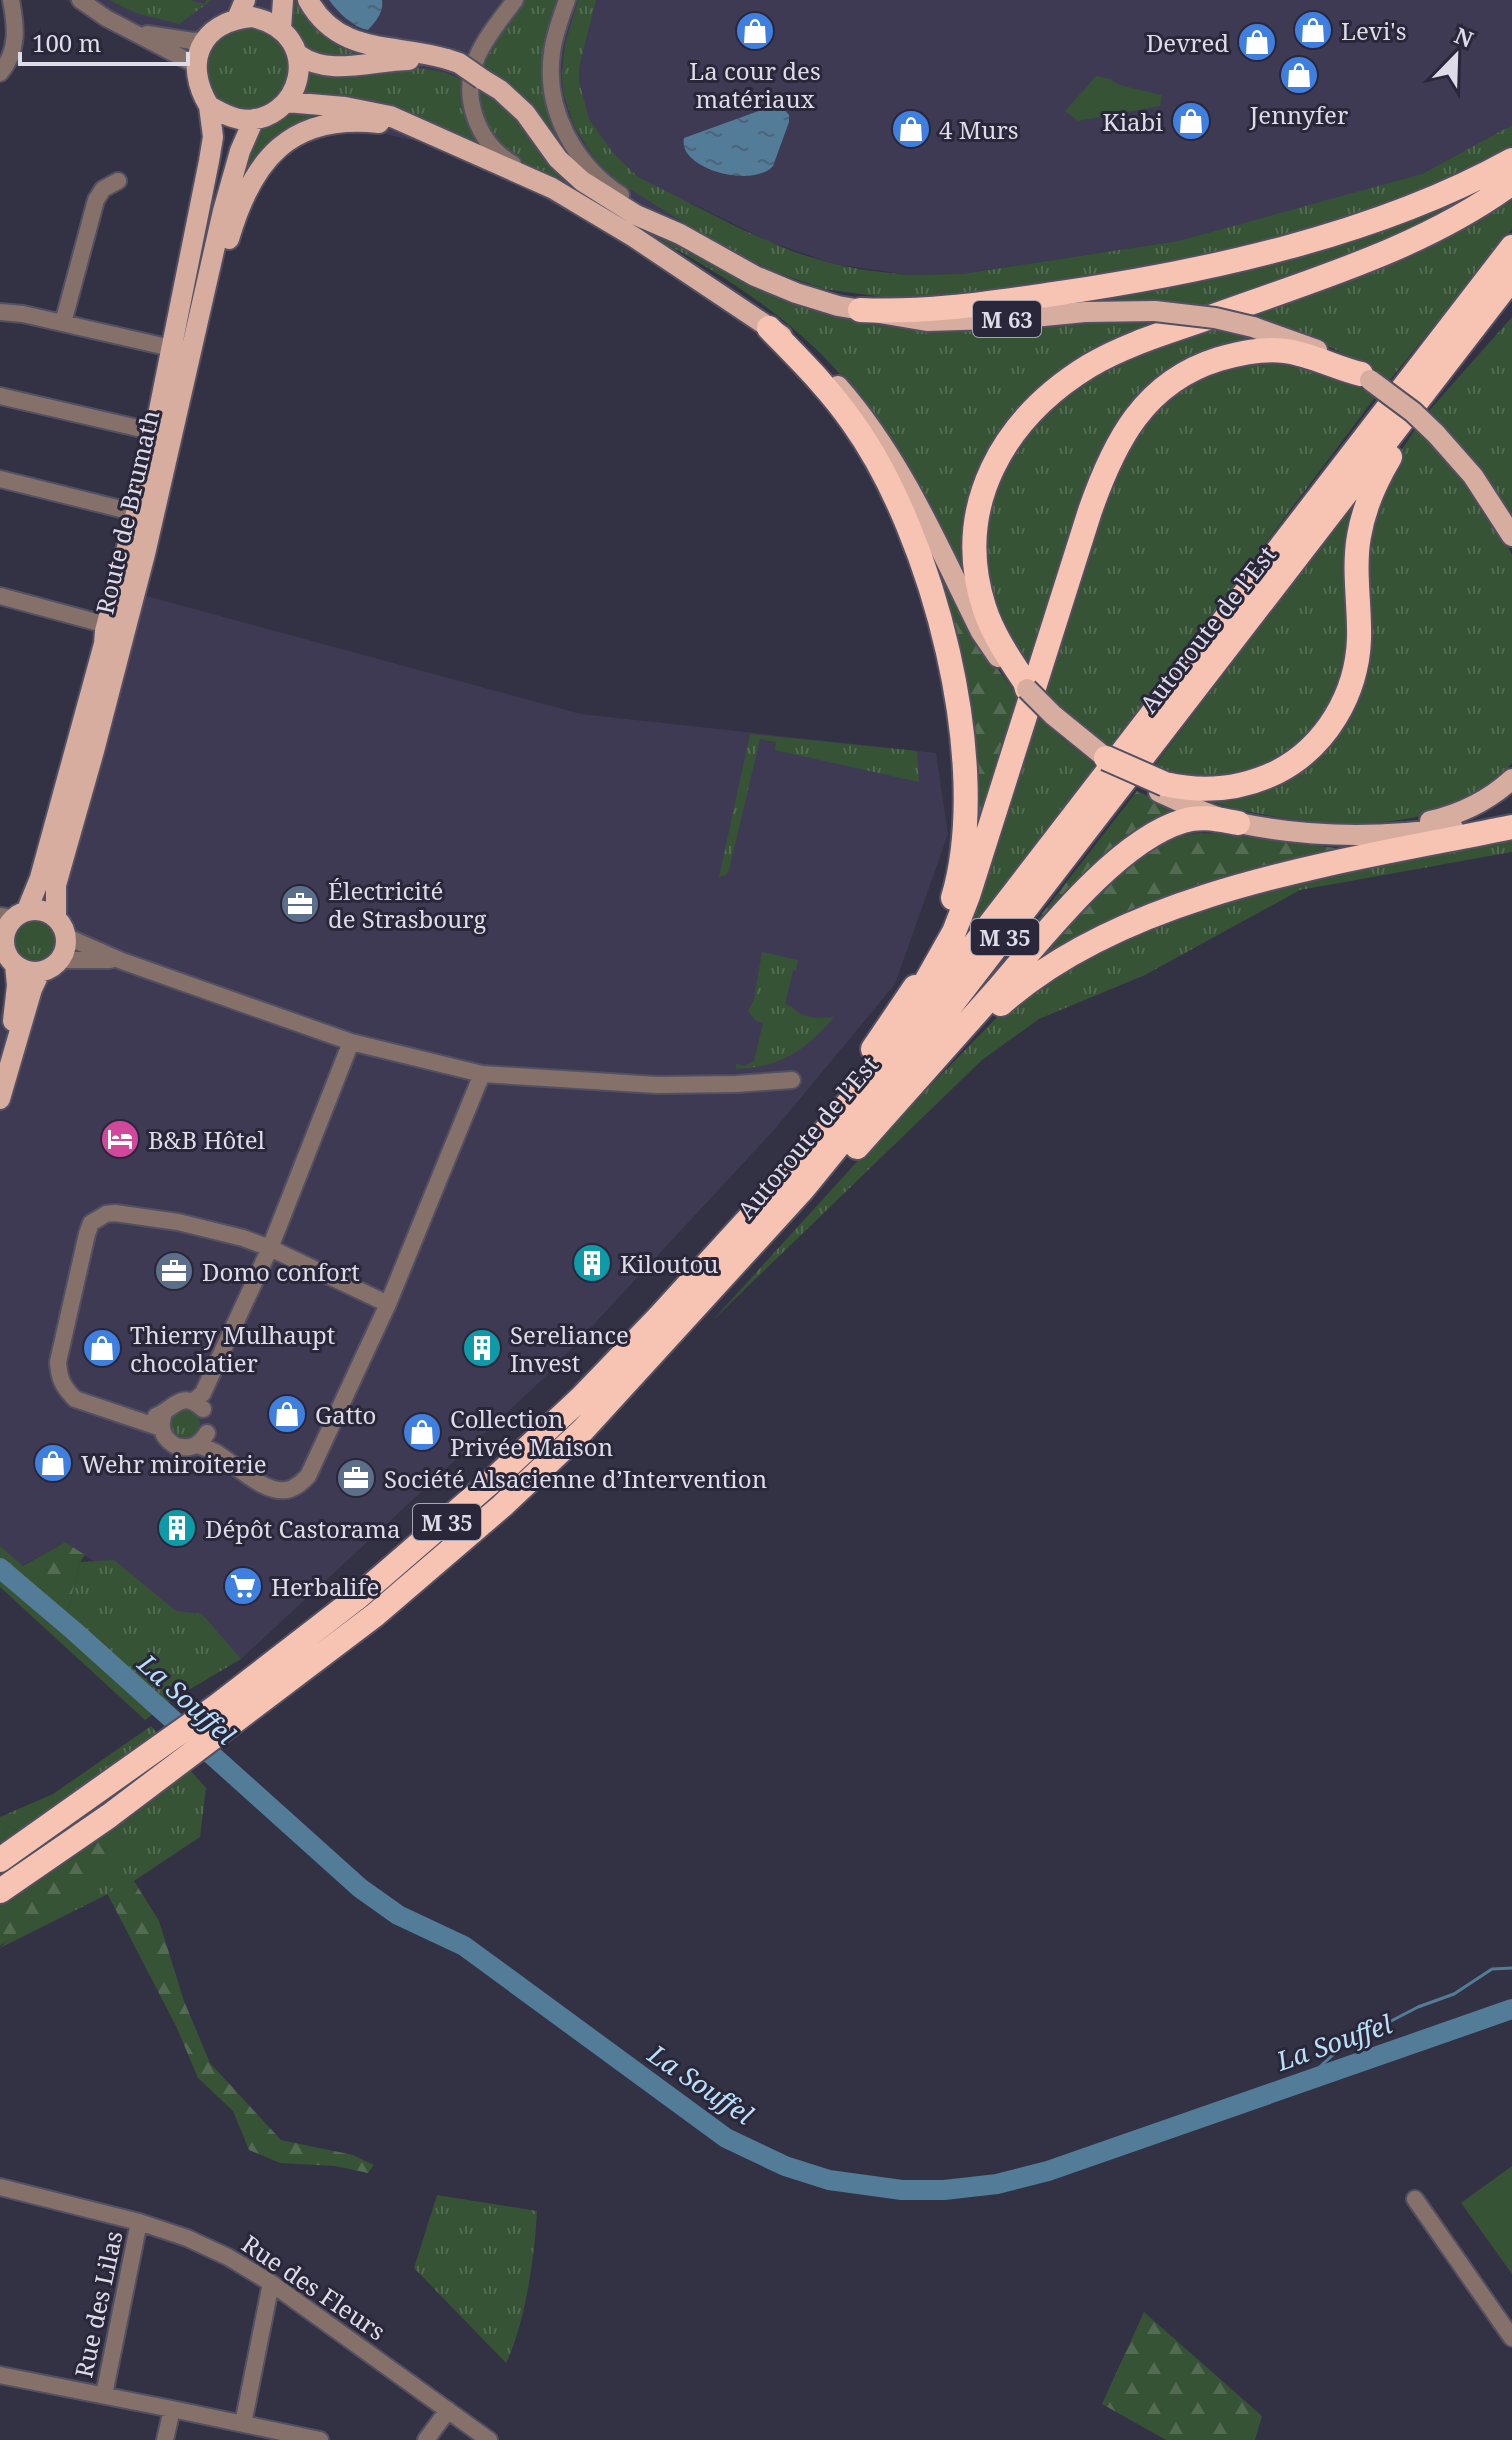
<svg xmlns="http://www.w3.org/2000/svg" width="1512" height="2440" font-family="'Noto Serif',serif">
	<defs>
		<pattern id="grass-tufts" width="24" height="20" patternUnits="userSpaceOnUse" patternTransform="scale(2)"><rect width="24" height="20" fill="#365335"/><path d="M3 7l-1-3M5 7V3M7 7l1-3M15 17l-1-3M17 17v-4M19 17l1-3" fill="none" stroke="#536b52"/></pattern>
		<pattern id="forest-firs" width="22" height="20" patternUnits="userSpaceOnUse" patternTransform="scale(2)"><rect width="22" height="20" fill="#365335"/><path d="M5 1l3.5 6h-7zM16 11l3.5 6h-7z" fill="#536b52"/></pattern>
		<pattern id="water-ripples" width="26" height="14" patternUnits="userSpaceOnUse" patternTransform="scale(2)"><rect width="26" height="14" fill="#527c98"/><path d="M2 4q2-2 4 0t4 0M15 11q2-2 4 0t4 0" fill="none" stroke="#4c6577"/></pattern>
	</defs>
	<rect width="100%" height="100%" fill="#333144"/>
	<path fill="#3e3a53" d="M66,0h1446v125l-90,49 -70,20 -174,47 -216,33 -52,1 -76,-11 -66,-23 -77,-38 -22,69 -82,-50 -70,-38 -97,-42 -52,-12 -49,5 -20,10 -25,-46 13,-24 -80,-26 -39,9 -61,-30z
		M146,596l435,118 355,39 12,81 -53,150 -120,145 -231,249 -303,281 -176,-117 -43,24 -22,-20v-531l27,-105 65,-132z"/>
	<path fill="url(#grass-tufts)" d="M109,0h81l15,4 1,-4h6l-33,24 -43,-11z
		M289,0h15l2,5 89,47 -70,10c-28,-20 -34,-27 -36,-62z
		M521,0h38c-21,62 -25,100 11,158l-94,-93 13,-24 12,-7 9,-13z
		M578,0h18l-17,67v14l10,38 24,34 25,24 103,52 53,23 40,12 30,6 45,5 53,-1 216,-33 244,-67 90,-49v23l-21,14 -156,63 -149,35 -172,31 -46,5 -71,3 -73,-10 -54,-19 -58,-30 -95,-59 -22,-22 -21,-33 -10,-31 -2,-17 3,-33z
		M237,25c7,1 19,0 25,2 4,2 7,6 10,9 48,41 -21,107 -65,50v-37z
		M411,67l32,5 18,7c2,24 6,46 20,67l-181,-46 6,-29z
		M474,84l30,16 27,27 134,110 89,49 60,23 59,15 60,5 175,-10 64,3 -160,100 -44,167c-45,-95 -85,-180 -164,-251 -55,-50 -124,-87 -188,-122 -42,-22 -103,-45 -130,-85 -8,-12 -9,-33 -12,-47z
		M293,111l39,1 -2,8 -96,75 23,-63z
		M1512,174l-99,57 -200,75 -66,-6 -168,12 118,-17z
		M1512,195v34l-123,152c-47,-30 -96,-56 -151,-69z
		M1512,317v200l-49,-68 -36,-36z
		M1201,326l61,12 -105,42 -128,294 -24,-39 -22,-69 9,-86 73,-95z
		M1280,357l64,21 32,18 -266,354 -35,-28 -33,-33 79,-236 38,-51 54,-33z
		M1416,428l66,70 30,57v208c-67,82 -212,65 -301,39l126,-74 27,-165 22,-89z
		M1358,497l-11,182 -49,73 -78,33 -69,-15z
		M1035,713l28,26 36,28 -148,190z
		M750,734l167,17 2,31 -144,-32 1,-8 -16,-3 -31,131 -3,5 -7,2z
		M1512,834v18l-212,38 -155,85 -106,44 -57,41 -270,261 153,-168 140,-144 107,-66 129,-48z
		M15 942a21 21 0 1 1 42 0a21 21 0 1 1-42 0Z
		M762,952l36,8 -2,11 -3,-1 -8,34c10,3 10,8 19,11 9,4 21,3 30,2 -29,34 -53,50 -98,52v-5l9,2 9,-5 9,-38 -7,-2 -8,-10 6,-12z
		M170 1425a15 15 0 1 1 30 0a15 15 0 1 1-30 0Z
		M114,1560l62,51 26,3 39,45 -71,42 -37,-25 -66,-61 13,-53z
		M151,1726l55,62 -6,49 -66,44 -134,67 106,-112 -88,-5 -18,-10v-4l53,-23z
		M437,2195l100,16c-2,44 -12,114 -31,152l-92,-95z"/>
	<path fill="url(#forest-firs)" d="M922,528l62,123 35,46 -50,166z
		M1137,791l43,19 -139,119 -7,-5z
		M1196,833l29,1 118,15 2,5 -318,119c34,-37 99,-119 145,-134 7,-3 16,-4 24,-6z
		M65,1542l20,13 -5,7 -13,53 66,61 37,25 -25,19 -145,-133v-41l23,20z
		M0,1821l18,10 88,5 15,15 -121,95z
		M134,1881l25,40 25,80 26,62 71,77 72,15 21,10 -6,8 -33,-7 -55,-3 -31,-13 -16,-39 -35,-33 -22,-52 -69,-133z
		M1144,2312l118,104 -7,24h-89l-64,-36z"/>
	<path fill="#365335" d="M1096,76l14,3 9,6 43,10 -2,11 -82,15 -13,-10z
		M1512,2166v108l-51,-71z"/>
	<path fill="url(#water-ripples)" d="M329,0h53c2,12 -6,21 -14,30 -16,-3 -29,-17 -39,-30z
		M772,106l12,3 5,6v7l-16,44c-20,23 -96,3 -89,-28z"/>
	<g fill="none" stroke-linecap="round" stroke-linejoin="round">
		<path stroke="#527c98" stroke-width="3" d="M1305,2080l38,-34 75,-39 36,-13 38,-25 20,-1"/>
		<path stroke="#527c98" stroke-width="20" d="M0,1568l74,63 286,257 38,27 66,31 262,192 59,28 44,14 73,10h42l53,-6 51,-13 464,-162"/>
		<defs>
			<path id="minor" d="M80,0l26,18 90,47
				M567,0c-6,17 -13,35 -15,53 -8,57 23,112 69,142
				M147,34l46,7 12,-1
				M0,73c19,-22 16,-47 11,-73
				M513,164c-36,-21 -53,-68 -36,-107 9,-21 25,-39 38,-57
				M0,312l23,2 148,34
				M63,323l33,-123 7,-11 15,-8
				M0,396l155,36
				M0,479l137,34
				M0,596l107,29
				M0,916l14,2
				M0,934l4,4
				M65,936l57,25 229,81 131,32 175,11 79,-1 56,-4
				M59,960h51
				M193,1402l10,-9 67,-145 81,-206
				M164,1413c-5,14 -2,25 12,33 14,4 24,-1 31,-13
				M156,1416c18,-7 25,-27 47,-7
				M161,1428l-86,-29c-12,-12 -16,-20 -17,-37l29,-128 4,-11 15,-9 9,-1 63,9 65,16 27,10 118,56
				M197,1445c6,2 12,4 18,7 19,11 48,42 72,38 9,-2 15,-8 21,-14l80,-172 94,-230
				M0,2187l139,35 48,16 41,19 43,26 218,157
				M1415,2199l97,139
				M0,2375l172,34 -7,31
				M104,2395l35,-173
				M172,2409l148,31
				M243,2424l28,-141
				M426,2440l22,-30"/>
			<path id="major" d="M308,0c31,56 86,43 139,59
				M252,17c77,17 49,111 -13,102 -11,-2 -21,-8 -30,-13 -26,-43 -10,-84 43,-89z
				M237,19l8,-19
				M281,28l2,-28
				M299,55c30,22 75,5 110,5
				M482,79l18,11 25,23 33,46 24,22 54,34 44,19 75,42 41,17 42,13 89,15 96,-3 62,-6 70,-1
				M286,102l59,5 45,9 162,72 82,49 148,99
				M229,239c23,-79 61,-126 150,-116
				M1253,327l64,23
				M838,386c64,73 100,160 143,246l17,25
				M1436,434l37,42 39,60
				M1053,715l53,43
				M1159,792c26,12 52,25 80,31 70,15 143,15 214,5
				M1430,821c31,-7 58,-20 82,-42
				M27,910l13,-32 64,-234 1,-13 41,-156 63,-314 4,-24 -4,-31
				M4 941a31 31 0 1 1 62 0a31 31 0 1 1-62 0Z
				M56,917v-32l38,-134 51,-197 78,-343 17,-60 14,-32
				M13,1021l4,-36 -2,-20
				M0,1099l32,-110 8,-17"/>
			<path id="highway" d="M860,310c64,3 124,-6 187,-15 154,-22 328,-59 465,-135
				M769,328c29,30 60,60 84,95 80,112 140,341 100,475
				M1027,689l-2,-7c-16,-24 -32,-47 -41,-75 -32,-101 20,-189 105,-241 37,-22 79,-34 119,-48 104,-38 214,-69 304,-135
				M1165,784c39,9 75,6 112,-12 49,-25 80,-78 82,-133 1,-34 -6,-69 0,-103 5,-29 16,-54 31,-79
				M914,1003l40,-71 14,-36 122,-385c24,-69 54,-129 129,-152 21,-6 43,-11 66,-8 25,3 51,17 76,23
				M1001,1004c129,-115 347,-143 511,-177
				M873,1049l42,-62
				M857,1147c46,-52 92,-103 138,-155 46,-53 121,-151 188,-171 19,-6 37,-1 55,2
				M0,1860l217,-154 141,-109 134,-116 89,-83 78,-81 136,-149 115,-140 602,-781
				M0,1891l109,-75 266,-201 127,-109 81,-76 220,-241 122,-150 587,-761"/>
		</defs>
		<use href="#minor" stroke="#525062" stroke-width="20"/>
		<use href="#major" stroke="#525062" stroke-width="24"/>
		<use href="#highway" stroke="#525062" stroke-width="28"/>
		<use href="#minor" stroke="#86716a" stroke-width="16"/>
		<use href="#major" stroke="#d7ad9f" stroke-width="20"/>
		<use href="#highway" stroke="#f7c4b4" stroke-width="24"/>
		<defs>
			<path id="major-bridge" d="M447,59l12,4 23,16
				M1155,311l60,7 38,9
				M1370,380l43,32 23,22
				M1027,689l26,26"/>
			<path id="highway-bridge" d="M1106,758l59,26"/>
		</defs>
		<use href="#major-bridge" stroke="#525062" stroke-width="24" stroke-linecap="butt"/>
		<use href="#highway-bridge" stroke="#525062" stroke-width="28" stroke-linecap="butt"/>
		<use href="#major-bridge" stroke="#d7ad9f" stroke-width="20"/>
		<use href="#highway-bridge" stroke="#f7c4b4" stroke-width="24"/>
	</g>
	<defs>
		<symbol id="shop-disc" viewBox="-11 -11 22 22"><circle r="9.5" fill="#3f7fe0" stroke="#292739"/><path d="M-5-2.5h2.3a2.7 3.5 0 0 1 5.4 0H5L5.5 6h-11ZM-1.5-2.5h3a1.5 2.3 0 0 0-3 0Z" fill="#fff"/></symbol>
		<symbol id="office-disc" viewBox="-11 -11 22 22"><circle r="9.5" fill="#5c6f8a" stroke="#292739"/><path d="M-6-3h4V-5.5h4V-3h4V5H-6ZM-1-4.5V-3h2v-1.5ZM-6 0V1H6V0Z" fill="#fff"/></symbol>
		<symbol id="hotel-disc" viewBox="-11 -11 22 22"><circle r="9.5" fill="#d1479c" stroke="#292739"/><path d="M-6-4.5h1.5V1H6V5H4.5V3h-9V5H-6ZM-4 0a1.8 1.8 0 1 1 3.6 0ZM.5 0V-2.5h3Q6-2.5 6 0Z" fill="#fff"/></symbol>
		<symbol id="building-disc" viewBox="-11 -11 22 22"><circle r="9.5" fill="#0f9aa8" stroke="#292739"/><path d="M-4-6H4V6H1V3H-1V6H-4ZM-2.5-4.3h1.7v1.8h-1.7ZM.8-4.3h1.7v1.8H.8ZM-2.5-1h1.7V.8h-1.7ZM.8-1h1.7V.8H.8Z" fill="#fff"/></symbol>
		<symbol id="supermarket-disc" viewBox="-11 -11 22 22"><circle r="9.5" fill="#3f7fe0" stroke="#292739"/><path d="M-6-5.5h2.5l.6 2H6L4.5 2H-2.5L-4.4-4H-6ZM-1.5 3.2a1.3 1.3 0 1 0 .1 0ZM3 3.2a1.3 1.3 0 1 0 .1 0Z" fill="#fff"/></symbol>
	</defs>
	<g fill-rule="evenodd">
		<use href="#shop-disc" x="1291" y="8" width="44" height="44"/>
		<use href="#shop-disc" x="733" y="9" width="44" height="44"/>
		<use href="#shop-disc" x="1235" y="20" width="44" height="44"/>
		<use href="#shop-disc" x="1277" y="53" width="44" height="44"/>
		<use href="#shop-disc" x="1169" y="99" width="44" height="44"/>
		<use href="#shop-disc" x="889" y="107" width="44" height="44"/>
		<use href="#office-disc" x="278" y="882" width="44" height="44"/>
		<use href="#hotel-disc" x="98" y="1117" width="44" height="44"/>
		<use href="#building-disc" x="570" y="1241" width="44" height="44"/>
		<use href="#office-disc" x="152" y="1249" width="44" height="44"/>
		<use href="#shop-disc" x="80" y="1326" width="44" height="44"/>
		<use href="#building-disc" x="460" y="1326" width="44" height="44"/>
		<use href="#shop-disc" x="265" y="1392" width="44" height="44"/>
		<use href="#shop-disc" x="400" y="1410" width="44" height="44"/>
		<use href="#shop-disc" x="31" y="1441" width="44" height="44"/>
		<use href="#office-disc" x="334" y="1456" width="44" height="44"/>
		<use href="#building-disc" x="155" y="1506" width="44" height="44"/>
		<use href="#supermarket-disc" x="221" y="1564" width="44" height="44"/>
	</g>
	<g text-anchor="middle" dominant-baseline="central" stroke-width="6" stroke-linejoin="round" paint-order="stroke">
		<g fill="#292739" stroke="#a8a6b4" stroke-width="2">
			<rect x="973" y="301" width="68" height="36" rx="6"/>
			<rect x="971" y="919" width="68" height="36" rx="6"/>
			<rect x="413" y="1504" width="68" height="36" rx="6"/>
		</g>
		<g font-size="22" font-weight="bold" fill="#dedce9">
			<text x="1007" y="319">M 63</text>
			<text x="1005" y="937">M 35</text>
			<text x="447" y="1522">M 35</text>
		</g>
		<g font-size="24" fill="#dedce9" stroke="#292739" text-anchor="start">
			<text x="1341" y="30">Levi's</text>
			<text x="1229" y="42" text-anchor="end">Devred</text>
			<text x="755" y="70" text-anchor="middle">La cour des<tspan x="755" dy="28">matériaux</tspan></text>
			<text x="1299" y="114" text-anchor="middle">Jennyfer</text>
			<text x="1163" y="121" text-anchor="end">Kiabi</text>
			<text x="939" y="129">4 Murs</text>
			<text x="328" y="890">Électricité<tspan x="328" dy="28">de Strasbourg</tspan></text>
			<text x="148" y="1139">B&amp;B Hôtel</text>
			<text x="620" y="1263">Kiloutou</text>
			<text x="202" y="1271">Domo confort</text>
			<text x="130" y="1334">Thierry Mulhaupt<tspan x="130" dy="28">chocolatier</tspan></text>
			<text x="510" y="1334">Sereliance<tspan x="510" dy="28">Invest</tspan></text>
			<text x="315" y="1414">Gatto</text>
			<text x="450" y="1418">Collection<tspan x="450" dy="28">Privée Maison</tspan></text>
			<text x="81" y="1463">Wehr miroiterie</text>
			<text x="384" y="1478">Société Alsacienne d’Intervention</text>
			<text x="205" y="1528">Dépôt Castorama</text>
			<text x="271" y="1586">Herbalife</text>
		</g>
		<g font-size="24" fill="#dedce9" stroke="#292739">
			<text transform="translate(127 512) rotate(-77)">Route de Brumath</text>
			<text transform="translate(1207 629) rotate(-52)">Autoroute de l’Est</text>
			<text transform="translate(807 1137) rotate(-50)">Autoroute de l’Est</text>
			<text transform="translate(314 2287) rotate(34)">Rue des Fleurs</text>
			<text transform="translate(98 2304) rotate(-78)">Rue des Lilas</text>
		</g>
		<g font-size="26" font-style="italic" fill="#b8e0fa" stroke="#292739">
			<text transform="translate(187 1699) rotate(42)">La Souffel</text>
			<text transform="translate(1334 2042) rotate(-19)">La Souffel</text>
			<text transform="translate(701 2084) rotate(34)">La Souffel</text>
		</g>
	</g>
	<g transform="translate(1456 56) rotate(23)" stroke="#292739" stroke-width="6" paint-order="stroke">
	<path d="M0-6L14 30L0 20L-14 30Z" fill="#dedce9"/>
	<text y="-12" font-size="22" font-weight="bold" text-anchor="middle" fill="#dedce9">N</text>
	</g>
	<path d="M20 52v12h168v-12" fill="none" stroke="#dedce9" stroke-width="4"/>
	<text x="32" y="52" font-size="24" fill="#dedce9" stroke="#292739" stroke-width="6" paint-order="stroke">100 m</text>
</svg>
